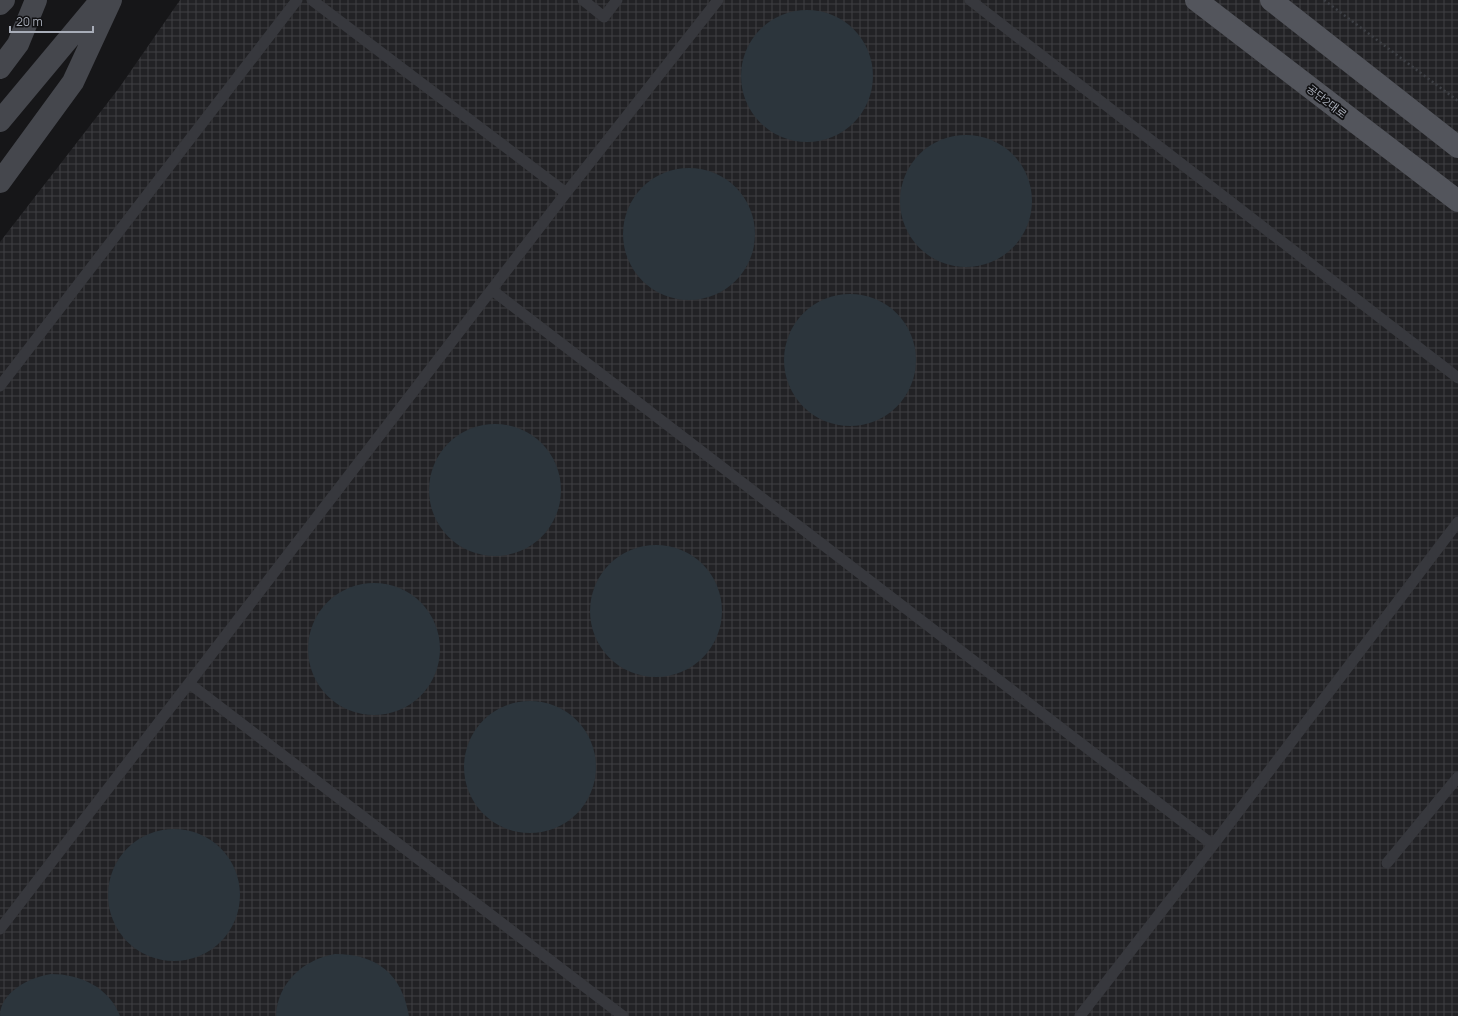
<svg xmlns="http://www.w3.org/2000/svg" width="1458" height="1016" font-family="Manrope,'Noto Sans KR',sans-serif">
	<defs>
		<pattern id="industrial-grid" width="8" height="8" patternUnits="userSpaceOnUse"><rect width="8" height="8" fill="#222225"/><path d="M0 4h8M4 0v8" fill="none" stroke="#3f3f43"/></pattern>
	</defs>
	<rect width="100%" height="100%" fill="#161618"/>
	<path fill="url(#industrial-grid)" d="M180,0h1278v1016h-1458v-774l119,-154z"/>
	<path fill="#2c353c" d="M741 76a66 66 0 1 1 132 0a66 66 0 1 1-132 0Z
		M900 201a66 66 0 1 1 132 0a66 66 0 1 1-132 0Z
		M623 234a66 66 0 1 1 132 0a66 66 0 1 1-132 0Z
		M784 360a66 66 0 1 1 132 0a66 66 0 1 1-132 0Z
		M429 490a66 66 0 1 1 132 0a66 66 0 1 1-132 0Z
		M590 611a66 66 0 1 1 132 0a66 66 0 1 1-132 0Z
		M308 649a66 66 0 1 1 132 0a66 66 0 1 1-132 0Z
		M464 767a66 66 0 1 1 132 0a66 66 0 1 1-132 0Z
		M108 895a66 66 0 1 1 132 0a66 66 0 1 1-132 0Z
		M335,954c42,0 67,20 74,62h-133c1,-33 28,-57 59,-62z
		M51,974c29,0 58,13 69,42h-120c0,-24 30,-39 51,-42z"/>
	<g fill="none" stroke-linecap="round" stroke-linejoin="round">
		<path stroke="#3d3f44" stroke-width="2.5" stroke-dasharray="2 3" stroke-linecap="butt" d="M1324,0l134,101"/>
		<path stroke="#37383d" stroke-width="11" d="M312,0l254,193
			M583,0l21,17 13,-17
			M970,0l488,378
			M492,290l721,555
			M0,386l297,-386
			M190,684l433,332
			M1387,863l71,-86
			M0,929l566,-736 152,-193
			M1080,1016l133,-171 245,-323"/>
		<path stroke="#45474d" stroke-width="22" d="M0,4l4,-4
			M0,68l18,-24 18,-44
			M0,121l101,-121
			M0,182l73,-100 38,-82"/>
		<path stroke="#53555c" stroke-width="22" d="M1196,0l262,201
			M1271,0l187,147"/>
	</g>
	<g text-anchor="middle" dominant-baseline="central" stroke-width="3.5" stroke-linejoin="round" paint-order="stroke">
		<g font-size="11" fill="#a8adb8" stroke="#111113">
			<text transform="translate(1327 101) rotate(38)">공단2대로</text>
		</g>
	</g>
	<path d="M10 26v6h83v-6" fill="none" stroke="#a8adb8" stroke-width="2"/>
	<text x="16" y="26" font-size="12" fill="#a8adb8" stroke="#111113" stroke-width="3" paint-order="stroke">20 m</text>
</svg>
